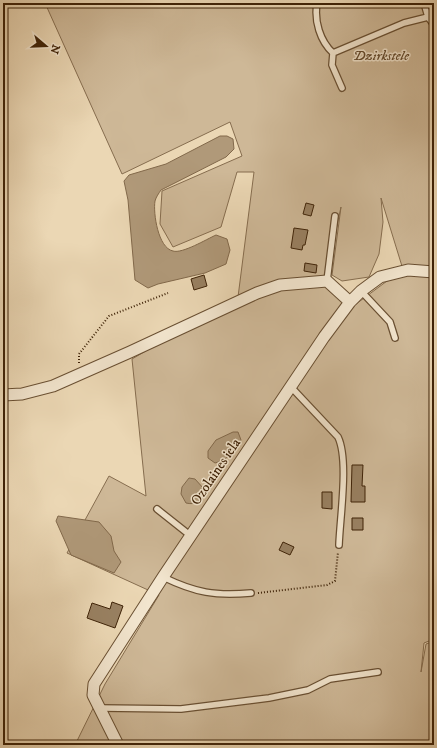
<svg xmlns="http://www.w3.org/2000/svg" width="437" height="748" font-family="'IM FELL DW Pica',serif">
	<rect width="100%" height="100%" fill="#ebd7b4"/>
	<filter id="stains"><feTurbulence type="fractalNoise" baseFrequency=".005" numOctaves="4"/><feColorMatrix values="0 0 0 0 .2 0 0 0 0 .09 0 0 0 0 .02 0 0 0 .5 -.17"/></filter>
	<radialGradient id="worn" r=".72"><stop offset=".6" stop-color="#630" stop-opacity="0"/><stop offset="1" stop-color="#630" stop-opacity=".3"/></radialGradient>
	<path fill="#ceb897" stroke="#866d4f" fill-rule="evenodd" d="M45,3h389v636l-10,4 -3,29 5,-28 8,-3v104h-359l30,-61 54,-89 -92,-42 42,-77 37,20 -14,-137 106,-62 16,-125h-17l-16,55 -48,20 -13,-23 2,-33 80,-35 -12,-34 -108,52zM381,198l24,78 -18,5 -35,26 -27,-25 16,-75 -9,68 10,6 27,-4 10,-23 4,-32z"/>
	<path fill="#b09979" stroke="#82694b" d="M220,136h7l6,3 1,10 -8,8 -65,33c-2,3 -5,7 -6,11 -2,12 3,47 18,50 9,3 34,-12 43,-16l11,4 3,11 -4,14 -21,9 -47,11 -10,4 -13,-8 -7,-80 -4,-19 5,-6 37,-11z
		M233,432h5l3,8c-7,11 -13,20 -26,23l-7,-5v-7l8,-11z
		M189,478l6,1 9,10 1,6c-5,7 -10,10 -19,8l-5,-9 1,-7z
		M58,516l41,6 12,14 3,15 7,11 -7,11 -43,-18 -15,-34z"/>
	<path fill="#988061" stroke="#3e2207" d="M306,203l8,2 -3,11 -8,-2z
		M294,228l14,2 -3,15h-2l-1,5 -11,-2z
		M305,263l12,2 -1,8 -12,-2z
		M204,275l3,11 -13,4 -3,-11z
		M352,465h11l-1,21h3v16h-14z
		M322,492h10v17l-10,-1z
		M352,518h11v12h-11z
		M283,542l11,5 -4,8 -11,-5z
		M112,602l11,4 -8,22 -28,-10 5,-15 18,6z"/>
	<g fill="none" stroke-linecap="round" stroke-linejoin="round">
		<defs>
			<path id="lane" d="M317,3c-3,18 3,38 16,50
				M424,3l4,14 6,8
				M342,88l-10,-23 1,-12 71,-30 24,-6
				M327,281l8,-65
				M361,291l29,31 5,16
				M291,387l47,50c11,23 2,80 1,108
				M157,509l34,27
				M163,577c33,16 52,19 88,16
				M100,708l81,1 88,-11 39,-8 22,-11 48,-7"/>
			<path id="street" d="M3,395l19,-1 31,-8 77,-34 127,-59 23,-8 47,-4 23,21
				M118,745l-25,-50 1,-11 69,-107 161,-240 26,-35 11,-11 19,-14 28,-7 26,2"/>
		</defs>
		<use href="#lane" stroke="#694f32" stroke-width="8"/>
		<use href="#street" stroke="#694f32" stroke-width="13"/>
		<path stroke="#3e2207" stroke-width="2" stroke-dasharray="1 2" stroke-linecap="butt" d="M79,363v-9l30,-38 59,-23
			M258,593l69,-8 8,-4 3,-29"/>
		<use href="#lane" stroke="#f2e5ce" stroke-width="5.5"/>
		<use href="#street" stroke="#f2e5ce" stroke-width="11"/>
	</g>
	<g text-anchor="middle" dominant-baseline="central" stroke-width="3" stroke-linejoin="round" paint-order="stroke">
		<g font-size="14" font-style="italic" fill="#62482b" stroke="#f2e5ce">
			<text x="381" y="56">Dzirkstele</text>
		</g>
		<g font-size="14" fill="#3e2207" stroke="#f2e5ce">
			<text transform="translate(216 472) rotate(-56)">Ozolaines iela</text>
		</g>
	</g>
	<rect width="437" height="748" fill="none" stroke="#ebd7b4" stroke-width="16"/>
	<rect x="4" y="4" width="429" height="740" fill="none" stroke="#3e2207" stroke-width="2"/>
	<rect x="8" y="8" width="421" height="732" fill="none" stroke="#3e2207"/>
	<g transform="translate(46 46) rotate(109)" stroke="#f2e5ce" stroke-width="3" paint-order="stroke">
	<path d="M0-3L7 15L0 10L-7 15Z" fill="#3e2207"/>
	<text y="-6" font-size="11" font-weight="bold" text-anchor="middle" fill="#3e2207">N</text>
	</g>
	<rect width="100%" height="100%" filter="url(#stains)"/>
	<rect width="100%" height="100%" fill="url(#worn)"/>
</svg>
